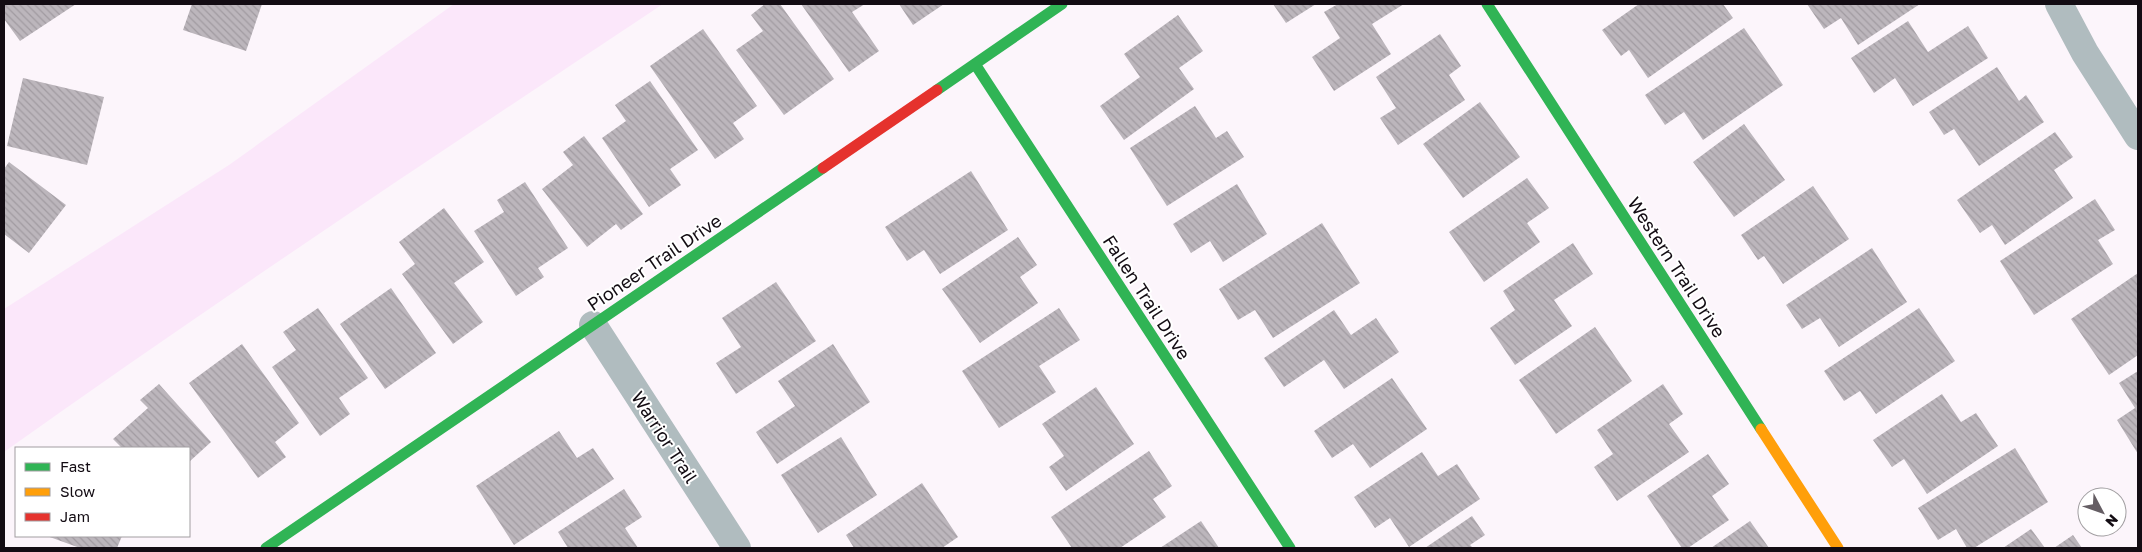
<svg xmlns="http://www.w3.org/2000/svg" width="2142" height="552" font-family="'Golos Text',sans-serif">
	<defs>
		<pattern id="building-back-hatch" width="6" height="6" patternUnits="userSpaceOnUse" patternTransform="scale(1.25)"><rect width="6" height="6" fill="#bcb6bc"/><path d="M-1 5l2 2M0 0l6 6M5-1l2 2" fill="none" stroke="#a19ba1"/></pattern>
	</defs>
	<rect width="100%" height="100%" fill="#fcf5fb"/>
	<path fill="#fbe7fa" d="M454,4h209c-221,147 -443,294 -659,448v-143l225,-144z"/>
	<path fill="url(#building-back-hatch)" d="M4,4h72l-56,37 -16,-22z
		M192,4h70l-16,47 -63,-21z
		M765,4h15l54,75 -50,36 -48,-65 27,-19 -12,-16z
		M801,4h64l-13,8 27,39 -30,21z
		M899,4h45l-31,21z
		M1273,4h43l-30,19z
		M1338,4h66l-32,20 19,30 -57,37 -22,-34 28,-19 -16,-26z
		M1639,4h84l10,14 -85,60 -19,-28 -8,6 -19,-26z
		M1807,4h113l-62,41 -17,-27 -17,11z
		M1178,15l25,36 -24,17 15,21 -70,51 -24,-34 40,-29 -16,-23z
		M1908,21l20,31 40,-26 20,32 -75,48 -18,-28 -21,15 -23,-35z
		M1744,28l39,57 -80,55 -19,-28 -19,13 -20,-30z
		M703,29l54,77 -24,17 11,16 -29,20 -65,-93z
		M1440,34l21,32 -12,9 16,25 -67,45 -18,-27 16,-10 -20,-31z
		M1997,67l22,34 7,-6 18,27 -65,44 -25,-37 -10,6 -15,-23z
		M23,78l81,19 -17,68 -80,-19z
		M650,81l48,69 -28,19 11,16 -32,22 -47,-69 24,-17 -11,-16z
		M1480,102l40,55 -57,41 -40,-54z
		M1195,106l21,32 11,-7 17,26 -77,49 -37,-58z
		M1744,124l41,56 -51,37 -41,-55z
		M2055,132l18,25 -19,13 19,28 -68,47 -13,-20 -12,8 -23,-33z
		M584,136l59,78 -22,16 -5,-6 -29,23 -45,-58 31,-24 -10,-13z
		M9,162l57,43 -37,48 -25,-19v-65z
		M971,171l37,59 -68,44 -16,-24 -17,11 -22,-34z
		M1527,178l22,30 -22,15 13,19 -56,40 -35,-50z
		M525,182l43,66 -30,20 6,9 -28,19 -42,-65 30,-19 -7,-12z
		M1237,184l30,50 -44,28 -13,-21 -19,12 -18,-29z
		M1813,186l36,53 -66,45 -19,-28 -6,4 -17,-25z
		M2095,199l20,31 -17,10 15,24 -79,51 -34,-54z
		M444,208l40,54 -30,21 29,39 -30,22 -51,-70 13,-10 -16,-22z
		M1322,223l38,60 -87,55 -18,-28 -17,10 -19,-31z
		M1018,237l19,28 -17,12 18,26 -58,40 -38,-54z
		M1573,243l20,31 -39,26 18,26 -57,39 -25,-37 25,-18 -12,-19z
		M1872,248l35,54 -68,45 -19,-29 -18,11 -16,-24z
		M2138,273v82l-29,20 -38,-56z
		M776,282l40,59 -80,53 -20,-31 25,-16 -19,-29z
		M391,288l45,65 -51,36 -45,-65z
		M318,308l50,70 -29,20 11,16 -30,22 -48,-69 24,-17 -13,-18z
		M1059,308l21,32 -41,26 17,26 -57,36 -37,-57z
		M1919,308l36,53 -79,53 -16,-23 -16,10 -20,-30z
		M1334,310l17,25 25,-17 23,34 -55,37 -20,-29 -40,27 -20,-29z
		M1595,327l37,54 -76,53 -37,-54z
		M242,344l57,79 -24,19 11,15 -28,21 -69,-95z
		M833,344l37,58 -93,62 -21,-32 39,-26 -17,-25z
		M2138,371v83l-21,-34 18,-12 -16,-25z
		M1392,378l35,51 -57,39 -17,-24 -21,14 -18,-27z
		M159,384l52,58 -22,20v-14h-67l-9,-9 35,-31 -8,-8z
		M1663,384l20,30 -14,10 20,28 -72,49 -23,-34 19,-13 -16,-24z
		M1096,387l38,57 -68,47 -17,-24 15,-11 -22,-32z
		M1942,394l19,28 15,-9 22,33 -71,48 -23,-35 -12,8 -19,-27z
		M559,431l18,27 16,-10 21,31 -100,66 -38,-59z
		M841,437l36,58 -59,38 -37,-58z
		M2015,448l33,54 -74,46h-7l-11,-19 -18,11 -20,-32z
		M1149,451l23,35 -19,13 13,18 -46,31h-48l-21,-31z
		M1422,452l16,24 19,-12 23,35 -71,48 -19,-29 -15,10 -21,-31z
		M1708,454l21,30 -17,12 17,24 -41,28h-6l-35,-52z
		M922,483l36,54 -16,11h-88l-8,-13z
		M624,489l18,28 -17,11 13,20h-70l-10,-16z
		M1472,516l13,19 -15,10 3,3h-48z
		M1201,521l18,27h-59z
		M1750,521l19,27h-58z
		M2031,529l14,19h-42z
		M2073,535l9,13h-28z
		M47,536h75l-5,12h-37z"/>
	<g fill="none" stroke-linecap="round" stroke-linejoin="round">
		<path stroke="#b0bcbf" stroke-width="28" d="M2059,4l26,49 53,83
			M593,325l144,223"/>
		<path stroke="#30b455" stroke-width="11" d="M1487,4l274,425
			M975,64l315,484
			M937,90l125,-86
			M266,548l557,-380"/>
		<path stroke="#ff9f0a" stroke-width="11" d="M1761,429l77,119"/>
		<path stroke="#e5322d" stroke-width="11" d="M823,168l114,-78"/>
	</g>
	<g text-anchor="middle" dominant-baseline="central" stroke-width="4" stroke-linejoin="round" paint-order="stroke">
		<g font-size="18" fill="#130c13" stroke="#fff">
			<text transform="translate(654 262) rotate(-34)">Pioneer Trail Drive</text>
			<text transform="translate(1677 267) rotate(57)">Western Trail Drive</text>
			<text transform="translate(1147 297) rotate(57)">Fallen Trail Drive</text>
			<text transform="translate(665 437) rotate(57)">Warrior Trail</text>
		</g>
	</g>
	<rect width="2142" height="552" fill="none" stroke="#130c13" stroke-width="10"/>
	<rect x="15" y="447" width="175" height="90" fill="#ffffff" stroke="#a19ea1"/>
	<rect x="25" y="463" width="25" height="8" fill="#30b455" stroke="#a19ea1"/>
	<text x="60" y="472" font-size="15" fill="#130c13">Fast</text>
	<rect x="25" y="488" width="25" height="8" fill="#ff9f0a" stroke="#a19ea1"/>
	<text x="60" y="497" font-size="15" fill="#130c13">Slow</text>
	<rect x="25" y="513" width="25" height="8" fill="#e5322d" stroke="#a19ea1"/>
	<text x="60" y="522" font-size="15" fill="#130c13">Jam</text>
	<g transform="translate(2102 512) rotate(131)"><circle r="24" fill="#ffffff" stroke="#a19ea1"/>
	<path d="M0-4L9 19L0 12L-9 19Z" fill="#655e64"/>
	<text y="-8" font-size="14" font-weight="bold" text-anchor="middle" fill="#130c13">N</text>
	</g>
</svg>
